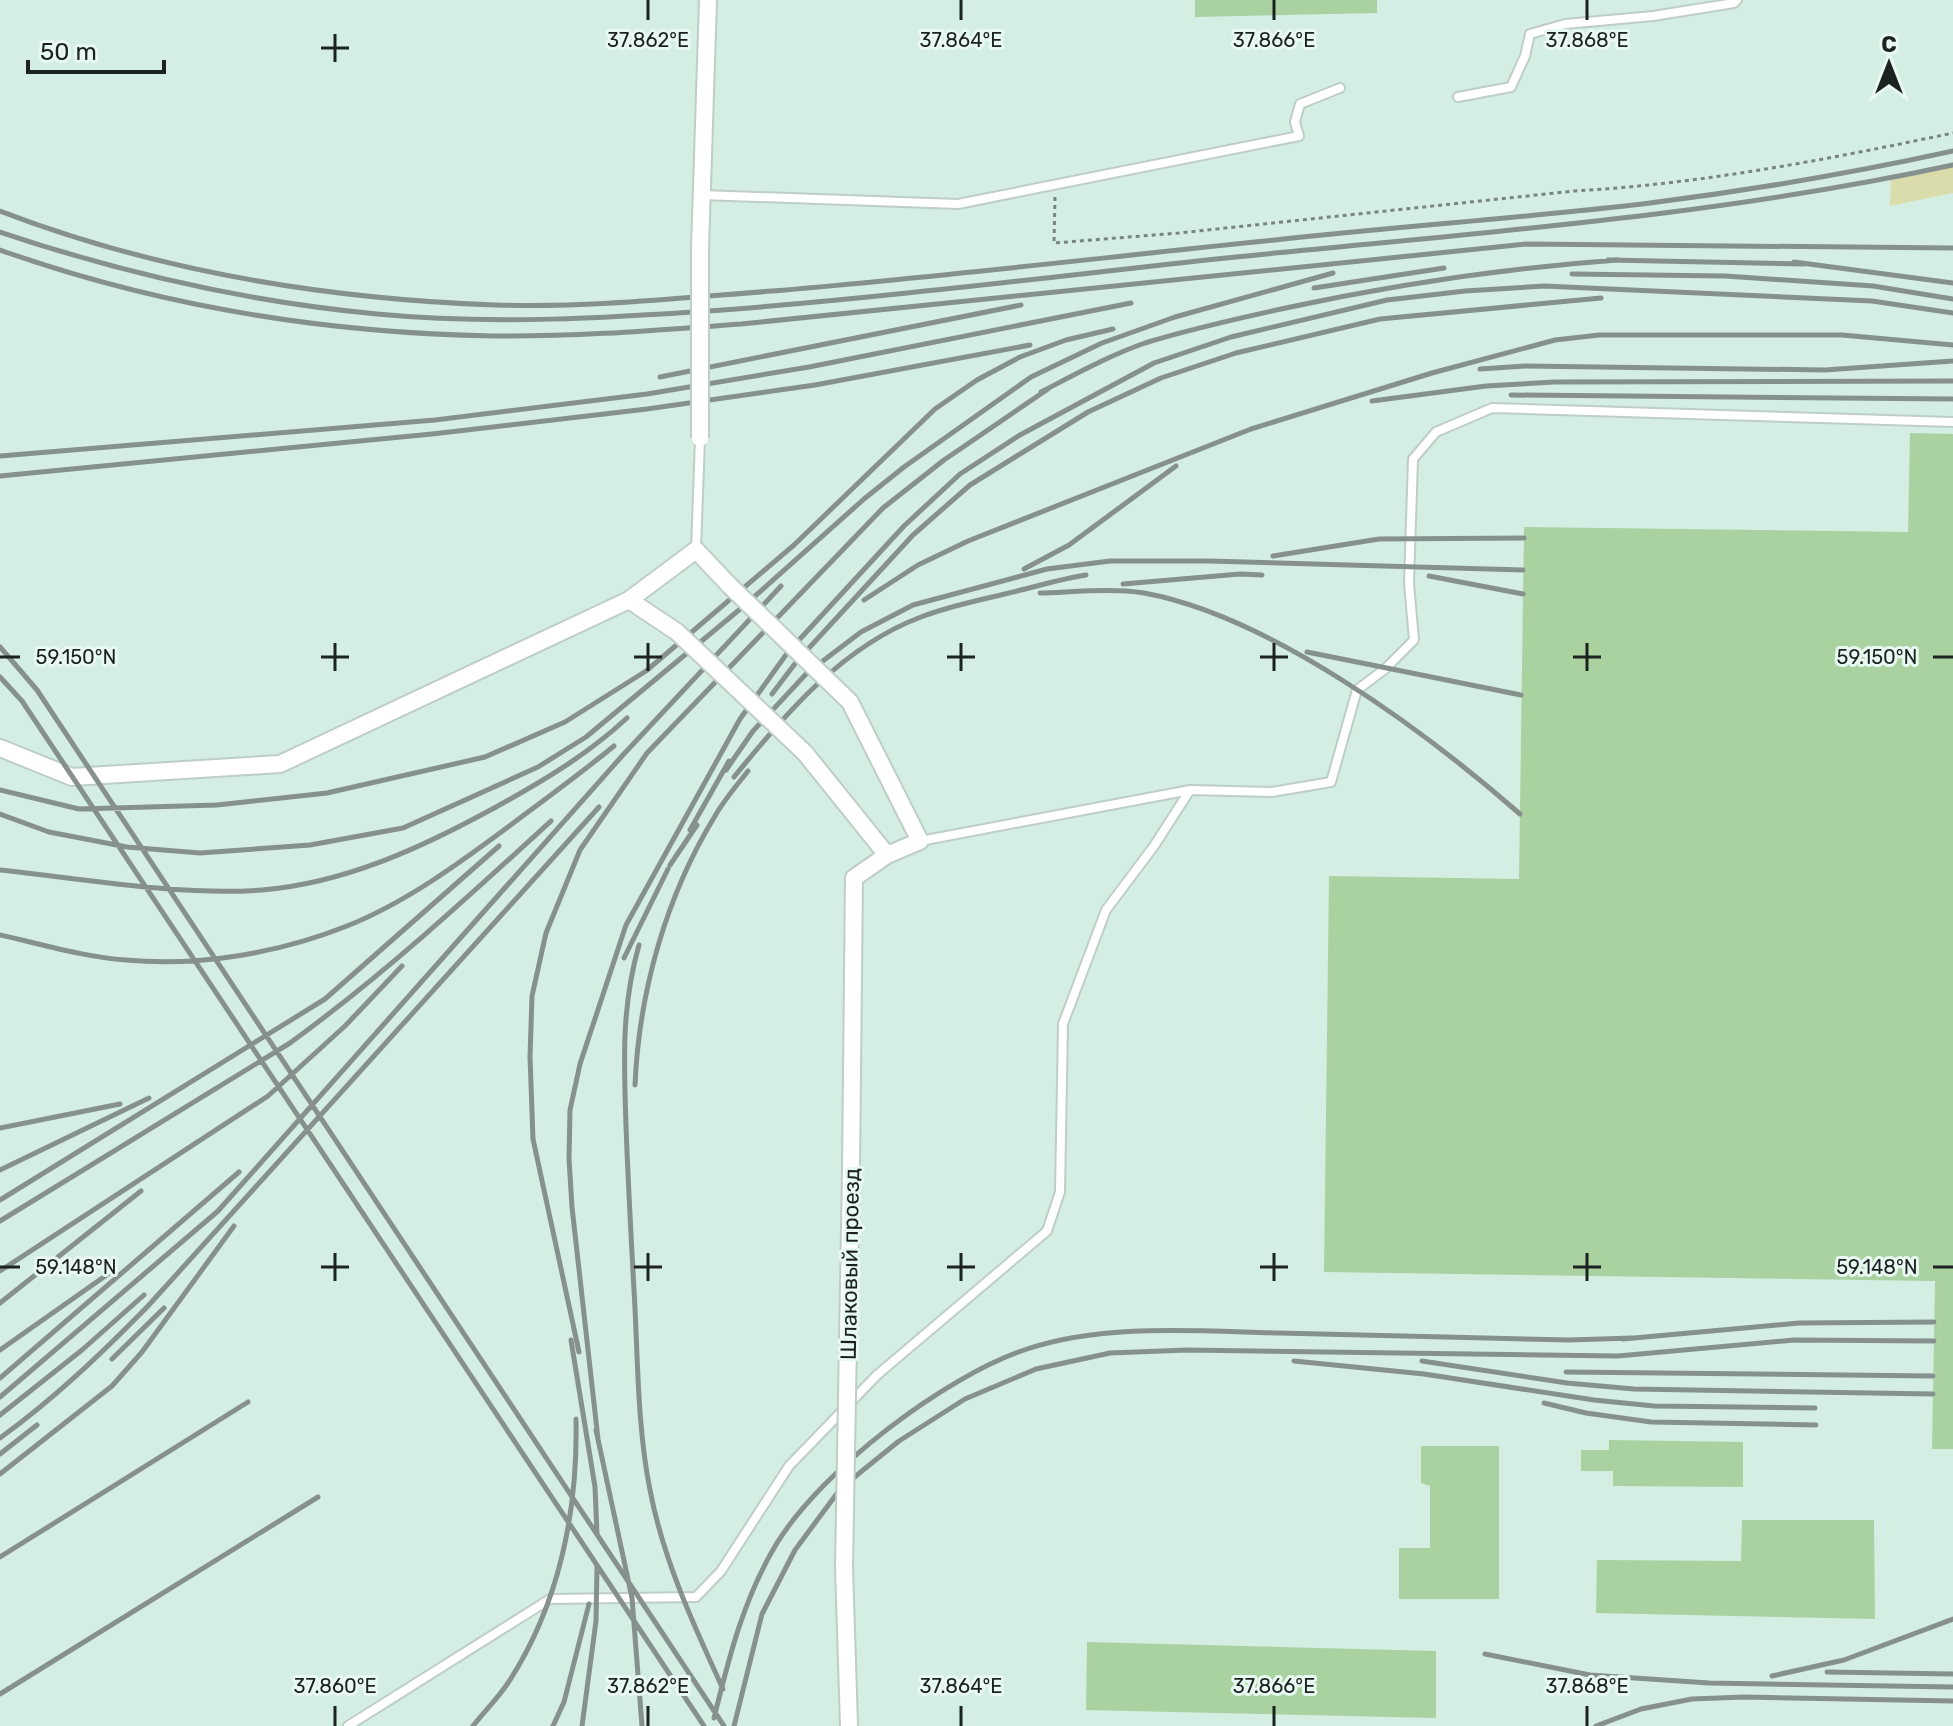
<svg xmlns="http://www.w3.org/2000/svg" width="1953" height="1726" font-family="Rubik,sans-serif">
	<rect width="100%" height="100%" fill="#e8f9f2"/>
	<path fill="#d4eee4" d="M0,0h1953v1726h-1953z"/>
	<path fill="#dadcab" d="M1953,165v28l-63,13 1,-27z"/>
	<path fill="#aad2a1" d="M1195,0h182v13l-182,4z
		M1910,433l43,1v1015h-21l3,-168 -611,-9 5,-396 190,3 5,-352 384,5z
		M1609,1440l134,2v45l-130,-1v-15h-32v-21h28z
		M1421,1446h78v153h-100v-51h31v-62l-9,-3z
		M1742,1520h132l1,99 -279,-6 1,-53 144,1z
		M1087,1642l349,9v67l-350,-8z"/>
	<g fill="none" stroke-linecap="round" stroke-linejoin="round">
		<defs>
			<path id="lane" d="M1458,97l53,-10 14,-31 5,-22 35,-10 88,-8 81,-13 3,-3
				M702,195l256,9 341,-68 -4,-14 5,-18 40,-16
				M696,550l4,-111
				M1190,790l82,2 59,-10 26,-92 28,-21 29,-29 -5,-57 4,-124 23,-27 56,-24 461,14
				M348,1726l202,-127 146,-2 25,-26 68,-105 88,-91 170,-144 13,-39 3,-168 43,-114 48,-64 36,-56 -270,51"/>
			<path id="street" d="M700,249l8,-249
				M629,600l48,32
				M850,702l70,139 -33,14 -33,23 -3,293
				M0,748l72,29 208,-13 349,-164 67,-50 34,36
				M805,753l82,102
				M844,1567l5,159"/>
		</defs>
		<use href="#lane" stroke="#becec7" stroke-width="12"/>
		<use href="#street" stroke="#becec7" stroke-width="20"/>
		<path stroke="#798480" stroke-width="3" stroke-dasharray="4 4" stroke-linecap="butt" d="M1055,197l-1,46 125,-10 395,-42c128,-7 255,-32 379,-58"/>
		<use href="#lane" stroke="#fff" stroke-width="8"/>
		<use href="#street" stroke="#fff" stroke-width="16"/>
		<path stroke="#86918d" stroke-width="5" d="M0,211c156,60 328,88 495,94 92,3 185,-7 277,-14 168,-14 335,-34 503,-51 125,-14 251,-22 375,-37 102,-13 203,-30 303,-52
			M0,232c122,41 249,70 377,82 115,11 231,4 346,-4 168,-13 335,-34 503,-52 244,-25 486,-41 727,-93
			M0,250c158,56 326,83 493,86 83,1 166,-6 248,-12l786,-80 426,4
			M1608,260l196,4
			M1794,262l159,21
			M1572,274l153,2 148,10 80,13
			M1314,288l130,-20
			M1480,369l45,-3 300,4 128,-9
			M660,377l361,-72
			M1041,392c33,-17 69,-37 104,-49 45,-14 91,-24 136,-34 111,-24 224,-41 337,-49
			M1511,395l442,4
			M1372,401l114,-15 68,-4 399,-1
			M0,456l435,-36 212,-26 162,-27 322,-64
			M0,476l432,-42 215,-25 168,-24 215,-40
			M1273,556l106,-17 145,-1
			M1024,569l45,-24 107,-79
			M1429,576l94,18
			M1123,584l117,-10 22,1
			M1040,593c34,-1 71,-5 104,0 126,23 281,138 376,221
			M864,600l54,-35 50,-24 283,-112 181,-56 123,-33 44,-5h243l111,10
			M0,647l37,43 687,1036
			M1307,652l214,43
			M0,677l22,24 682,1025
			M772,694l25,-33 116,-126 57,-50 118,-73 73,-34 75,-25 144,-34 221,-21
			M726,770l27,-39 54,-58 54,-41 52,-27 134,-36 63,-8h99l314,9
			M734,777c51,-63 109,-131 187,-160 28,-11 59,-17 88,-24 26,-6 51,-14 77,-18
			M0,790l79,19 138,-4 110,-12 158,-36 80,-35 81,-51 148,-126 141,-136 42,-29 43,-23 46,-17 47,-11
			M0,814l49,18 78,15 73,6 110,-8 93,-17 135,-61 48,-30 159,-132 119,-106 40,-32 127,-90 71,-34 73,-26 158,-44
			M690,830l39,-69
			M670,865l27,-40
			M0,870c85,9 177,26 262,20 84,-7 161,-43 234,-83 47,-26 91,-52 131,-89
			M0,935c41,9 84,22 126,25 73,7 153,-7 221,-34 58,-23 111,-62 161,-99 36,-27 72,-53 106,-81
			M639,945c-18,63 -15,117 -13,181 2,55 5,109 8,164 4,66 3,135 16,200 13,69 44,136 73,199
			M624,958l44,-89
			M635,1085c4,-93 31,-189 80,-269 9,-16 22,-31 33,-45
			M0,1128l120,-24
			M0,1170l149,-72
			M0,1200l325,-201 174,-153
			M0,1221l290,-178c92,-67 177,-145 261,-222
			M0,1271l268,-175 77,-70 57,-60
			M0,1303l141,-112
			M1623,1339l176,-16 135,-1
			M571,1340l24,147 2,47
			M0,1350l108,-76
			M579,1352l-46,-213 -3,-82 2,-61 14,-63 34,-83 67,-97 236,-245 61,-48 104,-71
			M112,1359l52,-51
			M1294,1361l130,13 170,26 60,6 161,2
			M1422,1361l145,22 67,6 299,5
			M1566,1372l367,4
			M0,1378l239,-206
			M0,1397l218,-186 404,-455 159,-170
			M1544,1403l42,10 65,9 165,3
			M0,1415l82,-65 62,-55
			M596,1430l36,168 10,128
			M0,1438c54,-39 101,-84 148,-132l451,-499
			M598,1439l-26,-232 -3,-48 1,-49 10,-46 46,-139 114,-206 48,-67 116,-126 56,-52 60,-39 134,-72 77,-26 156,-37 78,-9 79,-5 328,15 81,12
			M0,1454l37,-29
			M0,1474l112,-88 30,-34 92,-126
			M0,1557l248,-155
			M1485,1654l105,21 119,8 244,4
			M1827,1672l126,2
			M1772,1676l72,-16 109,-41
			M0,1694l318,-197
			M714,1718c15,-61 30,-121 63,-175 46,-74 168,-167 250,-194 77,-26 171,-18 252,-16 97,2 193,5 290,7l63,-2
			M473,1726c11,-14 25,-28 35,-43 51,-78 70,-171 68,-264
			M553,1726l11,-24 25,-98
			M582,1726l14,-105 1,-55
			M734,1726l28,-112 33,-64 46,-62 58,-47 66,-42 71,-30 74,-16 77,-3 431,6 176,-16 140,1
			M1596,1726l45,-17 51,-10 52,-2 209,4"/>
		<defs>
			<path id="street-bridge" d="M700,249v189
				M730,586l120,116
				M677,632l128,121
				M844,1567l7,-396"/>
		</defs>
		<use href="#street-bridge" stroke="#becec7" stroke-width="20" stroke-linecap="butt"/>
		<use href="#street-bridge" stroke="#fff" stroke-width="16"/>
	</g>
	<path fill="none" stroke="#1c2220" stroke-width="3" d="M648,0v20M961,0v20M1274,0v20M1587,0v20M335,34v28M321,48h28M335,643v28M648,643v28M961,643v28M1274,643v28M1587,643v28M0,657h20M321,657h28M634,657h28M947,657h28M1260,657h28M1573,657h28M1933,657h20M335,1253v28M648,1253v28M961,1253v28M1274,1253v28M1587,1253v28M0,1267h20M321,1267h28M634,1267h28M947,1267h28M1260,1267h28M1573,1267h28M1933,1267h20M335,1706v20M648,1706v20M961,1706v20M1274,1706v20M1587,1706v20"/>
	<g text-anchor="middle" dominant-baseline="central" stroke-width="6" stroke-linejoin="round" paint-order="stroke">
		<g font-size="22" fill="#1c2220" stroke="#e8f9f2">
			<text transform="translate(850 1264) rotate(-89)">Шлаковый проезд</text>
		</g>
	</g>
	<g font-size="20" text-anchor="middle" fill="#1c2220" stroke="#e8f9f2" stroke-width="6" stroke-linejoin="round" paint-order="stroke">
		<text x="648" y="47">37.862°E</text>
		<text x="961" y="47">37.864°E</text>
		<text x="1274" y="47">37.866°E</text>
		<text x="1587" y="47">37.868°E</text>
		<text x="76" y="664">59.150°N</text>
		<text x="1877" y="664">59.150°N</text>
		<text x="76" y="1274">59.148°N</text>
		<text x="1877" y="1274">59.148°N</text>
		<text x="335" y="1693">37.860°E</text>
		<text x="648" y="1693">37.862°E</text>
		<text x="961" y="1693">37.864°E</text>
		<text x="1274" y="1693">37.866°E</text>
		<text x="1587" y="1693">37.868°E</text>
	</g>
	<g transform="translate(1889 64)" stroke="#e8f9f2" stroke-width="6" paint-order="stroke">
	<path d="M0-6L14 30L0 20L-14 30Z" fill="#1c2220"/>
	<text y="-12" font-size="22" font-weight="bold" text-anchor="middle" fill="#1c2220">С</text>
	</g>
	<path d="M28 60v12h136v-12" fill="none" stroke="#1c2220" stroke-width="4"/>
	<text x="40" y="60" font-size="24" fill="#1c2220" stroke="#e8f9f2" stroke-width="6" paint-order="stroke">50 m</text>
</svg>
